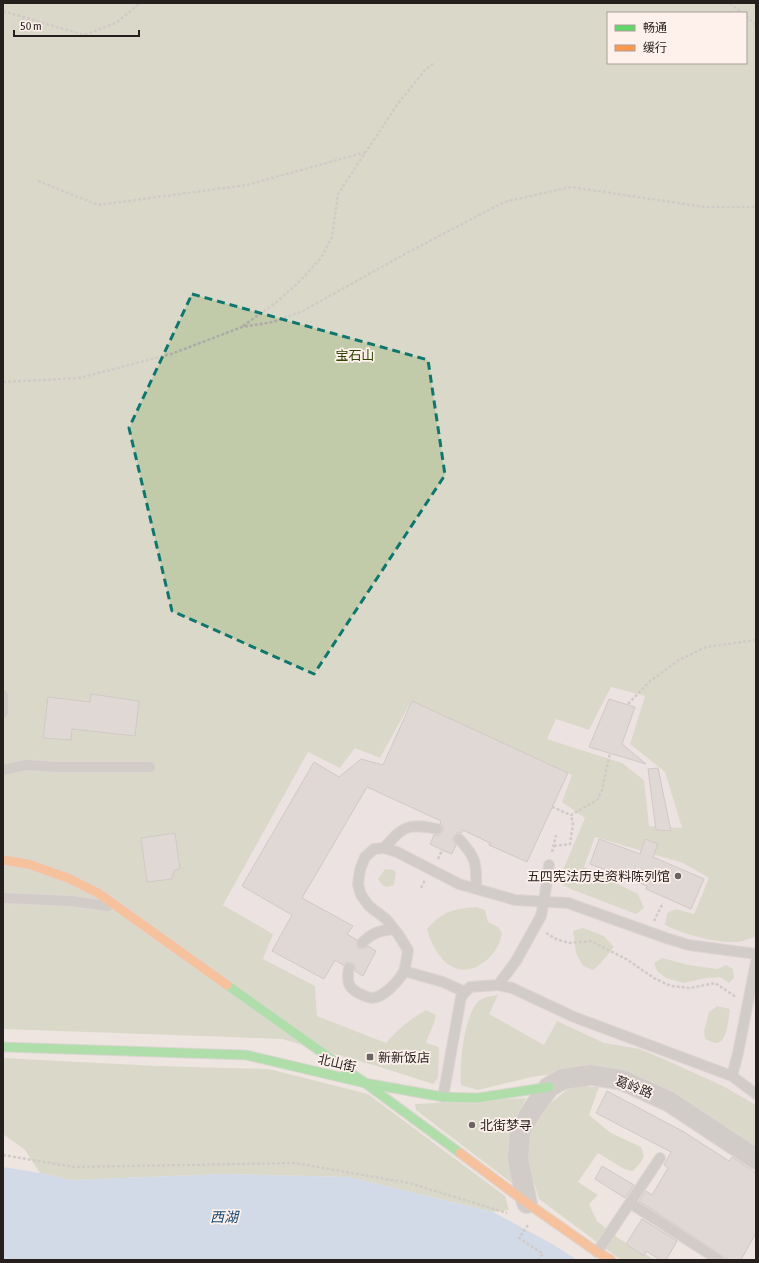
<svg xmlns="http://www.w3.org/2000/svg" width="759" height="1263" font-family="'Asap Condensed','Noto Sans SC',sans-serif">
	<rect width="100%" height="100%" fill="#eee5e1"/>
	<path fill="#ecdde3" d="M611,687l34,9 -15,48 35,28 18,56 73,102v219l-164,-81 -60,9 -54,13 -45,-6 -116,-68 -3,-30 -51,-27 -41,-54 86,-153 32,16 15,-21 25,11 31,-56 127,57 17,-40z"/>
	<path fill="#c1cbaa" fill-rule="evenodd" d="M3,3h753v934c-6,1 -12,4 -18,5 -24,1 -52,-7 -73,-17l2,-12 9,-4 18,5 15,-36 -26,-15 -88,-26 -11,30 54,27 6,14 -8,6 -63,-24 -10,-5 -3,-8 25,-59 -23,-16 10,-27 -161,-73 -31,56 -25,-10 -15,20 -32,-16 -85,153 50,29 -10,25 52,27 2,30 69,27c13,-15 23,-23 40,-33l10,5c-2,11 -7,18 -10,28l13,4 -1,31 -5,6 -53,-17 -98,-28 -279,-10zM608,13h138v50h-138zM611,687l34,9 -15,48 35,28 17,56 -33,-2 -5,-46 -22,-17 -75,-24 9,-20 33,11z
		M385,869l9,1 2,3 -2,12 -7,2 -5,-2 -4,-6z
		M477,907l8,3 3,12 10,5 4,6c-2,11 -6,18 -14,26 -30,26 -53,0 -61,-30 15,-17 27,-21 50,-22z
		M583,928l21,8 10,11 -15,18 -6,5 -10,-4 -7,-13 -3,-22z
		M662,958l27,7 28,4 9,-4 7,4 1,9 -5,5 -9,-6 -14,1 -23,5 -17,-5 -9,-7 -3,-8z
		M498,995l-9,19 55,31 13,-24 47,22 36,6 28,12 55,25 33,19v44l-164,-81 -60,9 -54,13 -17,-5c-2,-19 3,-73 19,-85 4,-3 13,-4 18,-5z
		M717,1006l13,3c-2,10 -2,35 -15,34 -3,-1 -7,-3 -10,-4l-1,-8 5,-19z
		M3,1058l155,8 111,3 99,25 137,102 4,14 -16,2 -144,-35 -127,-3 -150,6 -32,-7 -15,-23 -22,-16z
		M570,1087h29l-10,28 22,18 30,14 3,9 -3,6 -8,9 -9,-2 -26,-16 -20,29 20,13 -9,9 8,17 21,17 37,22h-34l-82,-61 -10,-33 -2,-14v-16l19,-29z
		M526,1098l-12,24 -6,28 5,34 -97,-74 -1,-6z"/>
	<path fill="#aeccec" d="M3,1167l37,6 32,7 150,-6 127,3 144,35 61,33 23,15h-574z"/>
	<path fill="#cec7c6" stroke="#aca5a4" d="M91,694l48,7 -4,35 -63,-7 -1,11 -28,-2 5,-41 42,5z
		M609,699l26,8 -13,37 24,20 -57,-17z
		M412,701l156,72 -41,89 -38,-17 1,-2 -27,-13 -2,3h-4l-4,4v4l3,4 -4,9 -10,-4 -12,-6 4,-9h6l3,-4v-5l-3,-3 1,-2 -74,-34 -65,111 51,28 -6,8 10,6 -1,4 2,4 5,1 5,-3 8,5 -13,25 -8,-5v-5l-2,-3 -6,-1 -4,3 -8,-5 -11,19 -52,-28 20,-36 -50,-29 72,-124 25,15 22,-18 22,6z
		M658,768l13,63 -15,-1 -8,-61z
		M175,833l5,36 -6,1 -2,9 -25,3 -6,-44z
		M599,839l41,15 5,-15 13,5 -5,13 51,22 -13,30 -45,-20 1,-3 -57,-22z
		M607,1091l77,41 45,29 3,-4 24,16v60l-15,27h-12l-90,-59 7,-10 6,4 16,-27 -4,-3 7,-13 -75,-39z
		M602,1166l32,19 -9,13 -30,-19z
		M642,1219l35,22 -11,19h-6l-14,-9 -2,5 -18,-12z"/>
	<g fill="none" stroke-linecap="round" stroke-linejoin="round">
		<defs>
			<path id="lane" d="M3,695v18
				M3,770l23,-5 31,2h93
				M459,839c17,18 18,25 17,50
				M384,848c19,-22 24,-25 53,-19
				M3,898l68,3 37,5
				M362,943c11,-11 17,-12 32,-14
				M349,968c-1,5 -2,13 1,18 4,6 15,11 22,12 11,0 27,-17 32,-27 2,-6 3,-15 4,-21l-10,-16 -12,-15 -17,-13 -8,-11 -3,-11 2,-14 5,-13 9,-8 10,-1 13,4 62,32 56,16 53,3 98,35 23,7 67,9
				M404,971l39,11 22,10
				M498,985l18,-24 25,-45 3,-15 5,-36
				M732,1076l6,-23 18,-91
				M443,1097l18,-100 9,-10 28,-2 14,3 62,29 158,59 24,18
				M630,1203l89,57
				M597,1252l63,-94"/>
			<path id="street" d="M527,1203l-9,-44 2,-28 13,-22 16,-22 14,-8 28,-4 31,5 48,22 86,57"/>
			<path id="fast" d="M227,985l138,98 78,14 34,1 72,-11
				M3,1047l243,8 119,28 95,70"/>
			<path id="slow" d="M3,860l25,4 40,14 30,15 129,92
				M460,1153l67,50 70,49 14,8"/>
		</defs>
		<use href="#lane" stroke="#c9c2bf" stroke-width="12"/>
		<use href="#street" stroke="#c9c2bf" stroke-width="22"/>
		<use href="#fast" stroke="#c9c2bf" stroke-width="11"/>
		<use href="#slow" stroke="#c9c2bf" stroke-width="11"/>
		<path stroke="#adaaa7" stroke-width="2.5" stroke-dasharray="3 2" stroke-linecap="butt" d="M730,3l12,10
			M3,11l81,24 32,-12 24,-20
			M746,16l10,9
			M38,181l60,24 149,-20 119,-33
			M243,326l31,-22 23,-20 24,-26 11,-21 6,-43 59,-89 28,-35 9,-7
			M3,382l76,-4 92,-24 71,-27 31,-5 30,-11 100,-56 101,-53 67,-15 134,20h51
			M628,704l22,-23 29,-21 27,-13 50,-7
			M552,807l19,8 26,-15 5,-10 8,-37
			M554,846l16,-2 3,-20 -2,-9
			M552,852l4,-17
			M438,859l4,-9
			M421,888l4,-8
			M654,921l9,-18
			M546,933l10,6 13,4 22,-2 35,18 28,19 17,8 19,2 25,-5 21,14
			M3,1155l71,12 221,-4 114,20 98,30
			M528,1225l-9,13 24,16 -5,6"/>
		<use href="#lane" stroke="#b0adab" stroke-width="10"/>
		<use href="#street" stroke="#b0adab" stroke-width="20"/>
		<use href="#fast" stroke="#63d668" stroke-width="9"/>
		<use href="#slow" stroke="#ff974d" stroke-width="9"/>
	</g>
	<path d="M0 0H759V1263H0ZM192,294l236,66 17,115 -131,199 -142,-63 -43,-183z" fill="#eee5e1" fill-opacity=".55" fill-rule="evenodd"/>
	<path fill="none" stroke="#0f766e" stroke-width="3" stroke-dasharray="8 5" stroke-linejoin="round" d="M192,294l236,66 17,115 -131,199 -142,-63 -43,-183z"/>
	<g fill="#6b6462" stroke="#fef1ec" stroke-width="1.5">
		<circle cx="678" cy="876" r="4"/>
		<rect x="366" y="1053" width="8" height="8" rx="2"/>
		<circle cx="472" cy="1125" r="4"/>
	</g>
	<g text-anchor="middle" dominant-baseline="central" stroke-width="3.5" stroke-linejoin="round" paint-order="stroke">
		<g font-size="13" fill="#2e4403" stroke="#fef1ec">
			<text x="355" y="355">宝石山</text>
		</g>
		<g font-size="13" fill="#251f1d" stroke="#fef1ec" text-anchor="start">
			<text x="670" y="876" text-anchor="end">五四宪法历史资料陈列馆</text>
			<text x="378" y="1057">新新饭店</text>
			<text x="480" y="1125">北街梦寻</text>
		</g>
		<g font-size="13" fill="#251f1d" stroke="#fef1ec">
			<text transform="translate(337 1063) rotate(13)">北山街</text>
			<text transform="translate(634 1087) rotate(21)">葛岭路</text>
		</g>
		<g font-size="14" font-style="italic" fill="#164873" stroke="#fef1ec">
			<text x="224" y="1217">西湖</text>
		</g>
	</g>
	<rect width="759" height="1263" fill="none" stroke="#251f1d" stroke-width="8"/>
	<rect x="607" y="12" width="140" height="52" fill="#fef1ec" stroke="#a79d99"/>
	<rect x="615" y="25" width="20" height="6" fill="#63d668" stroke="#a79d99"/>
	<text x="643" y="32" font-size="12" fill="#251f1d">畅通</text>
	<rect x="615" y="45" width="20" height="6" fill="#ff974d" stroke="#a79d99"/>
	<text x="643" y="52" font-size="12" fill="#251f1d">缓行</text>
	<path d="M14 30v6h125v-6" fill="none" stroke="#251f1d" stroke-width="2"/>
	<text x="20" y="30" font-size="12" fill="#251f1d" stroke="#fef1ec" stroke-width="3" paint-order="stroke">50 m</text>
</svg>
